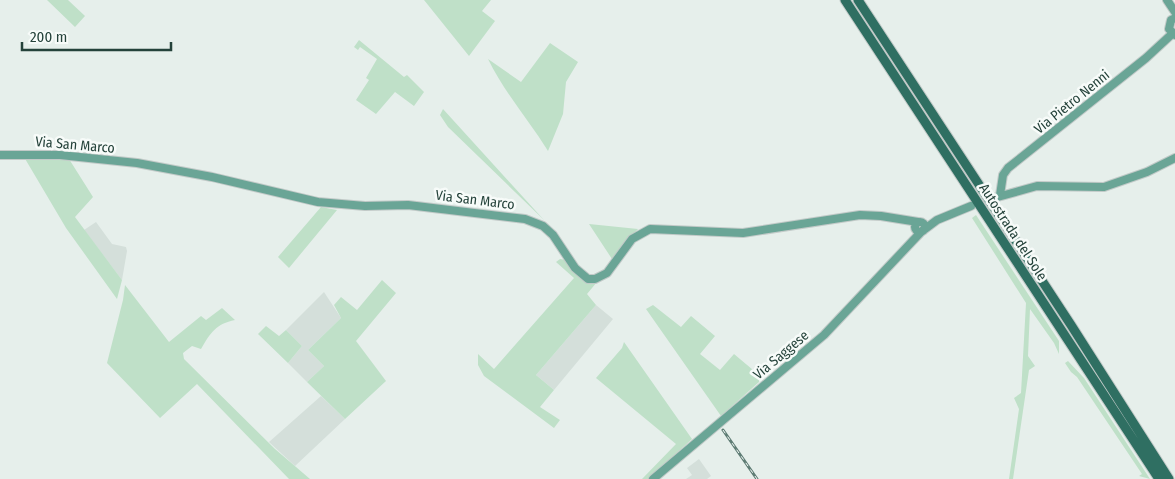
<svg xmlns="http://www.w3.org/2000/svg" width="1175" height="479" font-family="'Fira Sans Condensed',sans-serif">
	<rect width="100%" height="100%" fill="#e6efeb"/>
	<path fill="#d4dfda" d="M96,222l16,22 14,3 1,4 -5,29 -38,-50z
		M324,292l17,26 -33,32 16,16 -17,16 -19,-19 14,-17 -16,-16z
		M596,305l17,14 -59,71 -18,-15z
		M321,396l24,23 -50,47 -26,-24z
		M699,459l12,17 -4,3h-21l6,-4 -5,-7z"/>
	<path fill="#bfe0c8" d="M47,0h21l17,16 -10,11z
		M424,0h67l-9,11 13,10 -26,35z
		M359,40l45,37 3,-2 17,17 -10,14 -19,-14 -19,22 -20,-14 13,-20 -3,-2 11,-19 -17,-12 -2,3 -4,-3z
		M550,43l28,19 -12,20 -3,32 -15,37c-19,-31 -44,-59 -60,-92l33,23z
		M443,109l101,111 -96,-93 -8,-12z
		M24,157l45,2 24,38 -18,20 47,63 -5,19 -51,-71z
		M321,207l16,3 -48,58 -11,-11z
		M976,215l83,126v13l-5,-11 -24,-34 -2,47 7,10 -6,4 -16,109h-4l10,-70 -5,-11 7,-5 5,-90 -54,-85z
		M589,224l49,5 -26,30z
		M560,259l6,1 14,18 17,4 -10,12 9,11 -60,70 18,15 -14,17 20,13 -6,8 -70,-52 -6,-11v-11l16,15 80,-91 -18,-16z
		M382,280l14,13 -40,48 30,40 -41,38 -38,-37 17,-16 -16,-16 33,-32 -7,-13 7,-8 16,13z
		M125,285l44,57 32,-26 5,4 16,-12 13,12c-19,4 -24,12 -34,29l-9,-3 -9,7 1,6 91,90 35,30h-21l-92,-95 -37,34 -53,-55 16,-63z
		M653,305l28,22 10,-11 24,20 -15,18 20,16 14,-16 25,21v7l-38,34 -75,-107z
		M266,326l13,10 7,-6 16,16 -14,17 -30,-29z
		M624,342l68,97 -44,40h-6l34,-35 -80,-66 26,-30z
		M1068,361l16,17 66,101 -11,-3 3,-2 -65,-97 -6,-5 -6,-9z"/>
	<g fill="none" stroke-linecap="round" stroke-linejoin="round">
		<defs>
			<path id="major" d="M1167,0l8,12
				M1175,35l-6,-6 2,-9 4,-2
				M0,155h60l77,8 75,14 106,25 47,4 43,-1 117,14 18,7 10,9 22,33 13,11h7l12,-6 25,-34 18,-10 93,4 117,-18 21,1 37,6
				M1000,195l3,-20 5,-7 138,-110 26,-24
				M994,198l43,-12 67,1 43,-15 28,-14
				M915 227a5 5 0 1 1 10 0a5 5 0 1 1-10 0Z
				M925,229l12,-9 34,-14
				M653,479l171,-144 98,-104"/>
			<path id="highway" d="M845,0l314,479
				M858,0l213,325 98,154"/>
		</defs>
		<use href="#major" stroke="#c2cac8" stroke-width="10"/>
		<use href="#highway" stroke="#c2cac8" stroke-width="11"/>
		<use href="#major" stroke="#6aa596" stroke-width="8"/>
		<use href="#highway" stroke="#2f6f62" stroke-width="9"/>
		<defs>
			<path id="rail" d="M723,430l34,49"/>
		</defs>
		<use href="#rail" stroke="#5f7d75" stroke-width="3"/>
		<use href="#rail" stroke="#f7fbf9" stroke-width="1" stroke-dasharray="4" stroke-linecap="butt"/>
	</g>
	<g text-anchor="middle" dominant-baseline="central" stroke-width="5" stroke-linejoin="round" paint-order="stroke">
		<g font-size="14" fill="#24423a" stroke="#f7fbf9">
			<text transform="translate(1072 102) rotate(-39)">Via Pietro Nenni</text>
			<text transform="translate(75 145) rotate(5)">Via San Marco</text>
			<text transform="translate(475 200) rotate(7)">Via San Marco</text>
			<text transform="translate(1013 232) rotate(57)">Autostrada del Sole</text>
			<text transform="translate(781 355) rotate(-40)">Via Saggese</text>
		</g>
	</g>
	<path d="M22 42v8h149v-8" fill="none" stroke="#24423a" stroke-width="2.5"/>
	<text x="30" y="42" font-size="15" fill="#24423a" stroke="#f7fbf9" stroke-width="4" paint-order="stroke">200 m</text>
</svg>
